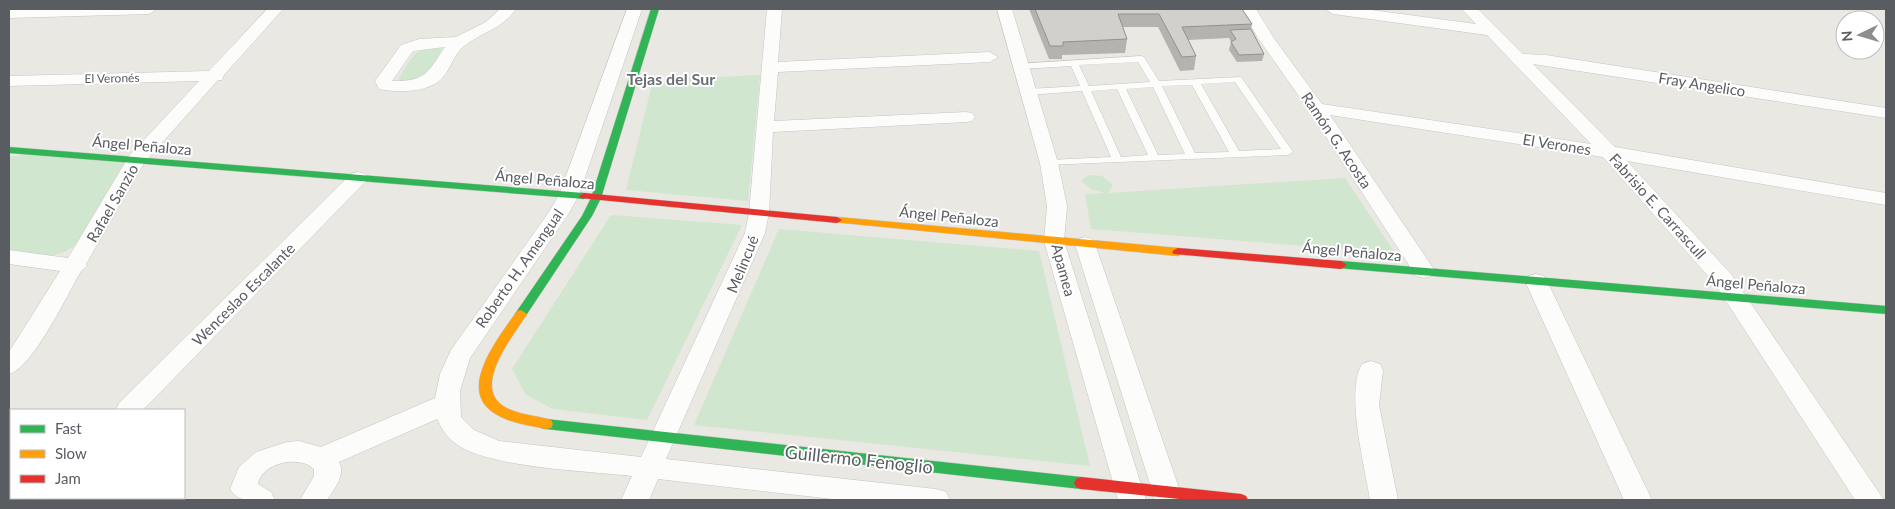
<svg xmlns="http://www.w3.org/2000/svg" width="1895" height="509" font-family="Lato,sans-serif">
	<rect width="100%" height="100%" fill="#e9e8e3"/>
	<path fill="#d0e6ce" d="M443,47l-15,28 -21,7 -7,-1 -1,-3c16,-24 13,-30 44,-31z
		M760,75l-12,126 -122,-11 27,-110z
		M22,155l107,6 -53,84c-23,17 -41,10 -67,6v-94z
		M1089,175l13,1 11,9 -5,8 237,-15 50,75 -304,-24 -6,-35 20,-1 -14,-4 -10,-8z
		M611,215l131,10 -95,195 -94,-11 -27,-14 -14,-26z
		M779,229l260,22 51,215 -396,-41z"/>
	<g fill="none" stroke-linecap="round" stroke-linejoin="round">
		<defs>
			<path id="lane" d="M1141,56l3,1 15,24 82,-4 52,75 -5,3 -243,10 -1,-2 1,-2 4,-1 62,-3 -29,-66 -54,4 -5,-3 5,-3 52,-3 -9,-20 -50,3 -3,-1v-4zM1138,62l12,20 -61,4 -10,-21zM1235,82l46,67 -42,2 -38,-67zM1192,85l37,67 -34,1 -33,-67zM1153,87l32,67 -27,1 -32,-66zM1117,89l31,66 -27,2 -30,-66z"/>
			<path id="street" d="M9,9h148l-8,5 -140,4z
				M267,9h16l-59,66 -2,5h-4l-74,83 -58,101 1,2 -6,5c-14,24 -48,97 -72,103v-22l51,-81 -51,-7v-14l59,8 61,-102 70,-75 -190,5v-10l200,-5z
				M500,9h16c-16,22 -34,22 -53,38 -9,7 -12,20 -19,29 -13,17 -46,17 -65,13l-4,-8 26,-36 18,-6 37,-2 30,-15zM445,47c-17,25 -19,35 -53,34l21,-30z
				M627,9h15l-63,186 -10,18 -99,145 -10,33 1,26 13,13 25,11 142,16 104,-224 4,-20 18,-204h15l-4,53 212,-10 8,5 -8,5 -212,10 -4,49 192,-9 6,1 3,4 -3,4 -6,1 -193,10 -4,81 -4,20 -99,226 270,30 10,3 4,8h-109l-183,-21 -9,21h-28l11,-24c-43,-5 -145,-8 -177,-33 -9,-6 -13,-15 -18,-24l-98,43c7,13 -5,27 -12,38h-27l14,-24v-7c-14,-14 -52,-7 -56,15l13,8 4,8c-17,0 -36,5 -45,-11l9,-22 17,-15 31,-10 12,-1 22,6 114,-49 5,-24 11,-24 98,-138 10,-17z
				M997,9h15l46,154 9,43 -3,35 82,259h-28l-74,-259 3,-35 -7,-43z
				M1241,9h15l17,28 49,67 269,40 -104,-109 -154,-21 -8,-5h39l112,15 -14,-15h16l45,45 23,1 340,53v10l-353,-54 82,83 271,46v12l-259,-44 104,113 153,226h-29l-140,-216 -112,-127 -273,-42 105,156 -3,5 -8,2 -8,-2 -108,-167 -50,-71z
				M358,172l7,2 3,4 -3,4 -222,228h-27l3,-7 232,-229z
				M1085,237l7,2 3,5 88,256h-28l-80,-256 3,-5z
				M1536,274l8,2 3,5 105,219h-28l-99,-219 3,-5z
				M1371,361l9,3 3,6 -4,35 19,95h-28c-5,-34 -25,-106 -8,-136z
				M26,498h29l-2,2h-28z"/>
			<path id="fast" d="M651,9h8l-58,189 -9,18 -67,101h-8l-2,-3 2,-3 65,-95 9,-18z
				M9,147l575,46 5,3 -5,3 -575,-46z
				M1341,261l545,45v8l-549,-46 -2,-3 2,-3z
				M546,419l535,58 5,2 2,4 -2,4 -5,2 -535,-60 -5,-1 -2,-4 2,-4z"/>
			<path id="slow" d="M837,217l341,31 6,4 -6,4 -345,-34 -1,-2z
				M521,310l6,4c-13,21 -55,71 -24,92 14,9 32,9 48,14l2,4 -2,4 -5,1c-18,-4 -37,-6 -52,-16 -38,-24 6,-77 23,-102z"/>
			<path id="jam" d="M584,193l253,24 5,3 -5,3 -257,-25 -1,-2z
				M1178,248l163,13 6,4 -6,4 -167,-15 -2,-2 2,-2z
				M1081,477l160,17 5,2 2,4h-59l-108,-11 -5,-2 -2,-4 2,-4z"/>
		</defs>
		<use href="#lane" stroke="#c5c5c4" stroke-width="1"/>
		<use href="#street" stroke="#c5c5c4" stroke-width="1"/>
		<use href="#fast" stroke="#c6c6c5" stroke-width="1"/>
		<use href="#slow" stroke="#c6c6c5" stroke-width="1"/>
		<use href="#jam" stroke="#c6c6c5" stroke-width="1"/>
		<use href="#lane" fill="#fcfcfb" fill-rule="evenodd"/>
		<use href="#street" fill="#fcfcfb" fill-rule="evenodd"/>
		<use href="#fast" fill="#30b455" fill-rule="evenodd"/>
		<use href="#slow" fill="#ff9f0a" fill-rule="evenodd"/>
		<use href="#jam" fill="#e5322d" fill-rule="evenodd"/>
	</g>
	<path fill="#b4b3b0" d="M1029,9h213l10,15 -1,5 13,25 -2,7 -25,1 -8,-12 2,-8 -2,-4 -41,2 8,16 -2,14 -14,1 -22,-44h-35l4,12 -2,14 -63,2v4h-13z"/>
	<path fill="#d1d0cd" stroke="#929290" d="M1035,9h207l10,15 -70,3 14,29 -14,1 -23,-43h-41l9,25 -64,3v4h-13z
		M1251,29l13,25 -25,1 -8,-13 5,-3 -6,-9z"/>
	<g text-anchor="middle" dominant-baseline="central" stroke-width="4" stroke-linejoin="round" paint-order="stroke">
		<g font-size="12" fill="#595c61" stroke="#fff">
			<text transform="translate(112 78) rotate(-1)">El Veronés</text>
		</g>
		<g font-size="15" fill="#595c61" stroke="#fff">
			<text transform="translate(1702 84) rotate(9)">Fray Angelico</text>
			<text transform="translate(1337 140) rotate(56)">Ramón G. Acosta</text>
			<text transform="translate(1557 144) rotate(9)">El Verones</text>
			<text transform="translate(142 145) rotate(5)">Ángel Peñaloza</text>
			<text transform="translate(545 179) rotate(5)">Ángel Peñaloza</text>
			<text transform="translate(112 203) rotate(-60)">Rafael Sanzio</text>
			<text transform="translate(1658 206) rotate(48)">Fabrisio E. Carrascull</text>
			<text transform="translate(949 216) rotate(6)">Ángel Peñaloza</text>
			<text transform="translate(1352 251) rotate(5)">Ángel Peñaloza</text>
			<text transform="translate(742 264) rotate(-68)">Melincué</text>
			<text transform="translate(519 268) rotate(-55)">Roberto H. Amengual</text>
			<text transform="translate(1064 270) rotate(75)">Apamea</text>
			<text transform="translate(1756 284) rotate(5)">Ángel Peñaloza</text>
			<text transform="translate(243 294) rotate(-45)">Wenceslao Escalante</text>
		</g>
		<g font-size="16" font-weight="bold" fill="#6a6e73" stroke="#fff">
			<text x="671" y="78">Tejas del Sur</text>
		</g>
		<g font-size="18" fill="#595c61" stroke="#fff">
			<text transform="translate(859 459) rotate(6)">Guillermo Fenoglio</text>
		</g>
	</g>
	<rect width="1895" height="509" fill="none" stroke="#595c61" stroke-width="20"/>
	<rect x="10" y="409" width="175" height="90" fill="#ffffff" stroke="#bdbec0"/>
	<rect x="20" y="425" width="25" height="8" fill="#30b455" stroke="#bdbec0"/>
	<text x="55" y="434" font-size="15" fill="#595c61">Fast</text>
	<rect x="20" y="450" width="25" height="8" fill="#ff9f0a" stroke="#bdbec0"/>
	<text x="55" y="459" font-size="15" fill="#595c61">Slow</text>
	<rect x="20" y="475" width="25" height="8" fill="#e5322d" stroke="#bdbec0"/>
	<text x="55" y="484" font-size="15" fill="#595c61">Jam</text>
	<g transform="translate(1860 35) rotate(265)"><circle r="24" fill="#ffffff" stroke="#bdbec0"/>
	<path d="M0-4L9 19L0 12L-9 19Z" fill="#8b8d8e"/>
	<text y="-8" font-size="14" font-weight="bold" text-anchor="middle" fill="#595c61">N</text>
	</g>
</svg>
